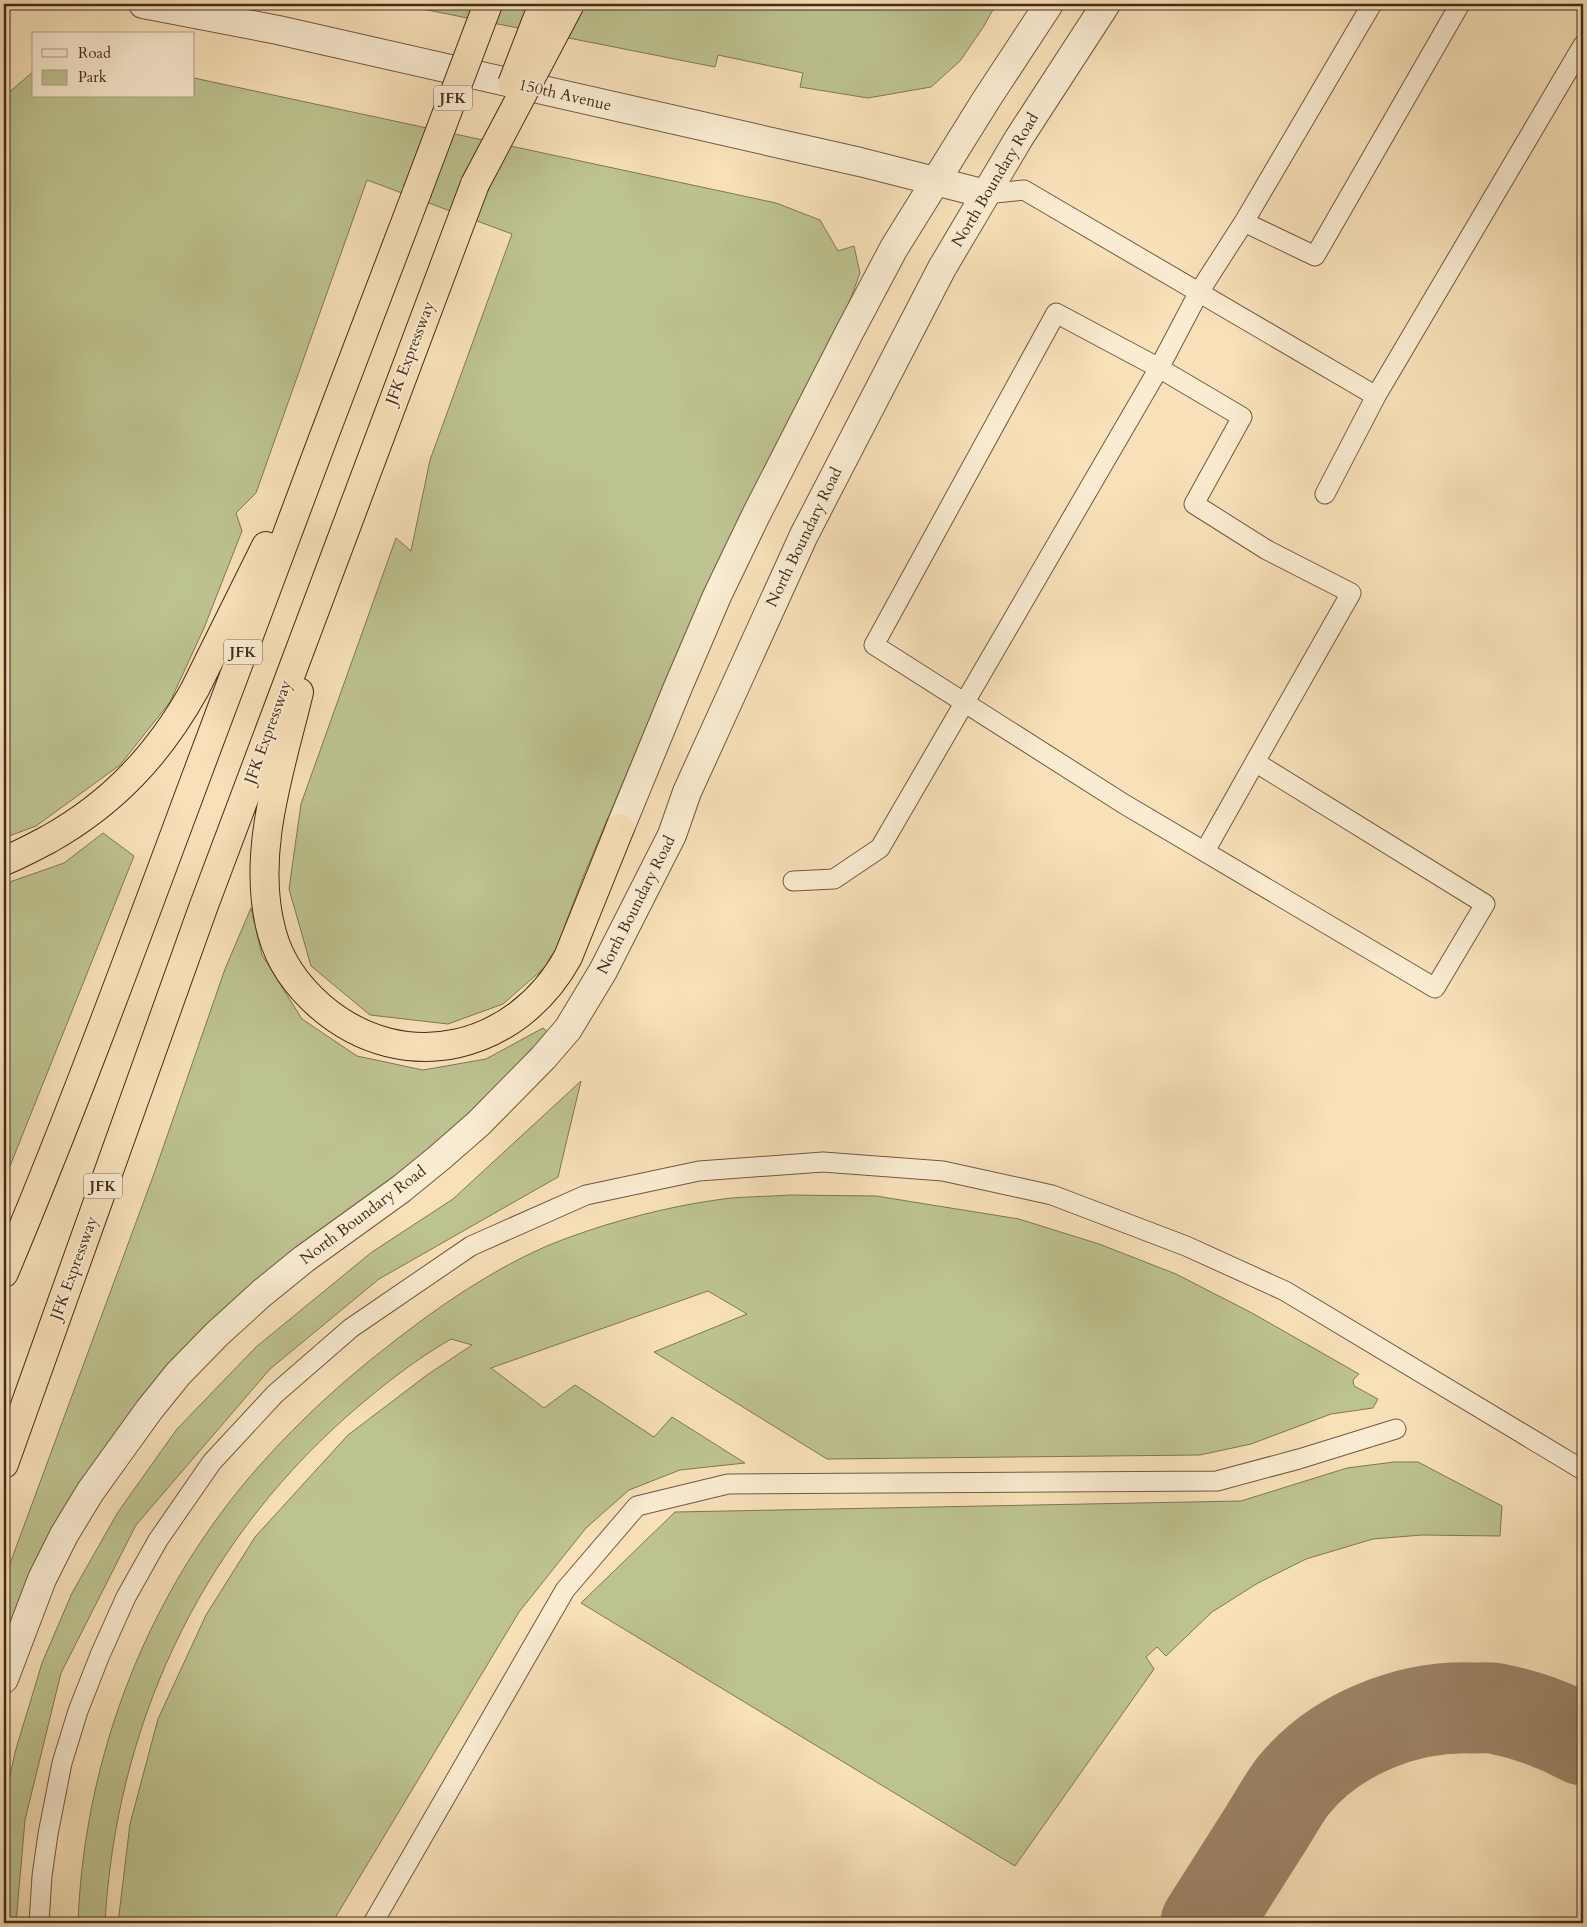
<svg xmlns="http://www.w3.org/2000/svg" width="1587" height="1927" font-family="Cardo,serif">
	<rect width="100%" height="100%" fill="#f8e1b9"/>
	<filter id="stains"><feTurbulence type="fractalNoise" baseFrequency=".004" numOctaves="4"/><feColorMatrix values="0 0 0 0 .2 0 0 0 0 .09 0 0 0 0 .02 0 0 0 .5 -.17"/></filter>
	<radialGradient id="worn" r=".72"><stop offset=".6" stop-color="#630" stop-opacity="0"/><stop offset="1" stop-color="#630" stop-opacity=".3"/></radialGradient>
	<path fill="#bdc390" stroke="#817756" d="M397,4h599l-12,22 -24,35 -29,26 -63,11 -68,-11 3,-14 -85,-18 -3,12z
		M34,71v25h160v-18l582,125 44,17 18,31 16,-5 6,27 -16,44 -167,336 -93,222 -33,87 -48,42 -55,20 -78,-9 -59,-49 -22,-77 12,-85 95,-266 15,13 19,-91 82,-226 -145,-54 -111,313 -20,20 6,18 -38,97 -34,74 -50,63 -84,61 -32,12v-747l2,4z
		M103,833l31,23 -130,325v-297l60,-21z
		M251,908l11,47 40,64 55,37 66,14 63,-11 57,-31 9,8 -46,53 -345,296 -157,266v-71l151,-409 70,-202z
		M581,1081l-23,96 -179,102 -109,90 -134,156 -75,148 -36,147 -9,103h-12v-123l12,-51 26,-86 30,-70 46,-81 59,-83 79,-82 116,-95 81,-53z
		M789,1195l87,1 143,23 80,25 77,30 76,39 107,61 -6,6 1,6 24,13 -5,9 -42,6 -80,30 -51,11 -373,4 -173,-107 93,-38 -39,-23 -217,77 53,40 31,-23 79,52 18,-20 73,46 -65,7 -51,20 -43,38 -67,84 -187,311h-214l12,-99 28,-105 48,-104 49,-78 93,-102 79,-60 45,-30 -21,-6c-38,22 -73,50 -106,79 -147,131 -229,310 -240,505h-27c6,-167 71,-334 183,-459 40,-45 84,-85 131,-121 52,-41 116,-84 178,-106 47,-17 97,-30 146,-37 24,-4 49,-3 73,-5z
		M1394,1462h24l84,44 -2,30 -78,-1 -49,4 -67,20 -48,24 -46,29 -46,44 -9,-9 -11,10 8,12 -139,197 -434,-263 94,-91 566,-11 106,-33z"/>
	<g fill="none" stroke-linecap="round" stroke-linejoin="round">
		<path stroke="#9e866a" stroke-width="91" d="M1206,1923c20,-31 39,-62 59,-93 9,-14 18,-31 28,-44 43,-53 116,-81 182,-78 8,0 16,-1 23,1 30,6 59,17 85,31"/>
		<defs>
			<path id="lane" d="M986,194l38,-4 352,206 207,-351
				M1244,222l71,34 145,-252
				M1325,494l51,-98
				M1205,851l50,-89
				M793,881l41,-2 46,-31 279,-480 83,49 -48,87 73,46 84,43 -96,169 230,142 -50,84 -311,-184 -250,-159 182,-332 103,55 40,-76 45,-70 128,-218
				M39,1923l3,-47 6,-42 14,-71 16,-52 22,-56 26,-58 32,-57 54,-78 63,-68 76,-66 120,-82 115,-51 113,-24 124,-9 120,9 109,24 134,51 99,45 298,179
				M373,1923l192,-333 72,-84 91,-22 489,-3 82,-22 97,-30"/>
			<path id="street" d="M143,4l135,26 582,132 126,32
				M620,828l58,-141 39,-91 38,-79 95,-186 44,-83 92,-148 63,-96
				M4,1679l38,-100 22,-44 26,-43 59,-82 29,-36 39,-40 45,-41 42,-34 97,-70 38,-31 39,-34 65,-66 25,-29 35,-58 69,-136 15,-43 117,-257 138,-267 77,-130 87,-134"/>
			<path id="highway" d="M299,692c-18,76 -49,162 -27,241 8,30 26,54 49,74 83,71 196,43 247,-50l52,-129
				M4,861c15,-6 30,-14 45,-22 64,-36 110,-85 146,-150l71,-143
				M4,1273c70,-166 132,-335 195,-504 72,-193 144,-385 218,-577
				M4,1464l199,-556 272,-724"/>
		</defs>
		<use href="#lane" stroke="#725842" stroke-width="21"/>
		<use href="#street" stroke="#725842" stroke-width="30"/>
		<use href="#highway" stroke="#452b1b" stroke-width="30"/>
		<use href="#lane" stroke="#faecd2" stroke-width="19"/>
		<use href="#street" stroke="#faecd2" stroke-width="28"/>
		<use href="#highway" stroke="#f8e1b9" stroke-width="28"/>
		<defs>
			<path id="highway-bridge" d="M512,84l31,-80
				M475,184l95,-180
				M417,192l71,-188"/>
		</defs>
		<use href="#highway-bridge" stroke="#452b1b" stroke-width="30" stroke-linecap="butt"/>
		<use href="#highway-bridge" stroke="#f8e1b9" stroke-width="28"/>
	</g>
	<g text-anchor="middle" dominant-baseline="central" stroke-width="4" stroke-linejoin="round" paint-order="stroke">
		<g fill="#faecd2" stroke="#7b6552" stroke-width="1">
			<rect x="434" y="85.5" width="38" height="25" rx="4"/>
			<rect x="224" y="639.5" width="38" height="25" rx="4"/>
			<rect x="84" y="1173.5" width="38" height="25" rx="4"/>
		</g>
		<g font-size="15" font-weight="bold" fill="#452b1b">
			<text x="453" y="98">JFK</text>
			<text x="243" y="652">JFK</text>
			<text x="103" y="1186">JFK</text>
		</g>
		<g font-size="16" fill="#452b1b" stroke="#faecd2">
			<text transform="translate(565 95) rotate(13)">150th Avenue</text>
			<text transform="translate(995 180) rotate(-59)">North Boundary Road</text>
			<text transform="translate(410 353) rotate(-69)">JFK Expressway</text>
			<text transform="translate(804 537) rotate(-64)">North Boundary Road</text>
			<text transform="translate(268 732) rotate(-70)">JFK Expressway</text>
			<text transform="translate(636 905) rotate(-63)">North Boundary Road</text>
			<text transform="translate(363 1215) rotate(-37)">North Boundary Road</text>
			<text transform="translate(74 1268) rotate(-70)">JFK Expressway</text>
		</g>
	</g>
	<rect width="1587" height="1927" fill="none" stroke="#f8e1b9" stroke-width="20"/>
	<rect x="5" y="5" width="1577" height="1917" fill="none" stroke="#452b1b" stroke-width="2.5"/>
	<rect x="10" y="10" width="1567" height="1907" fill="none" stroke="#452b1b"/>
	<rect x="32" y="32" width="162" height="65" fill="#faecd2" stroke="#b29f89"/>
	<rect x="42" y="49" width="25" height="8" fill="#faecd2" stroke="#b29f89"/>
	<text x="78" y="58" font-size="15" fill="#452b1b">Road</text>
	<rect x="42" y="70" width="25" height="15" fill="#bdc390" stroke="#b29f89"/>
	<text x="78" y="82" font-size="15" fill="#452b1b">Park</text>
	<rect width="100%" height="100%" filter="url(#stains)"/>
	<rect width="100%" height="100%" fill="url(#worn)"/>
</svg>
